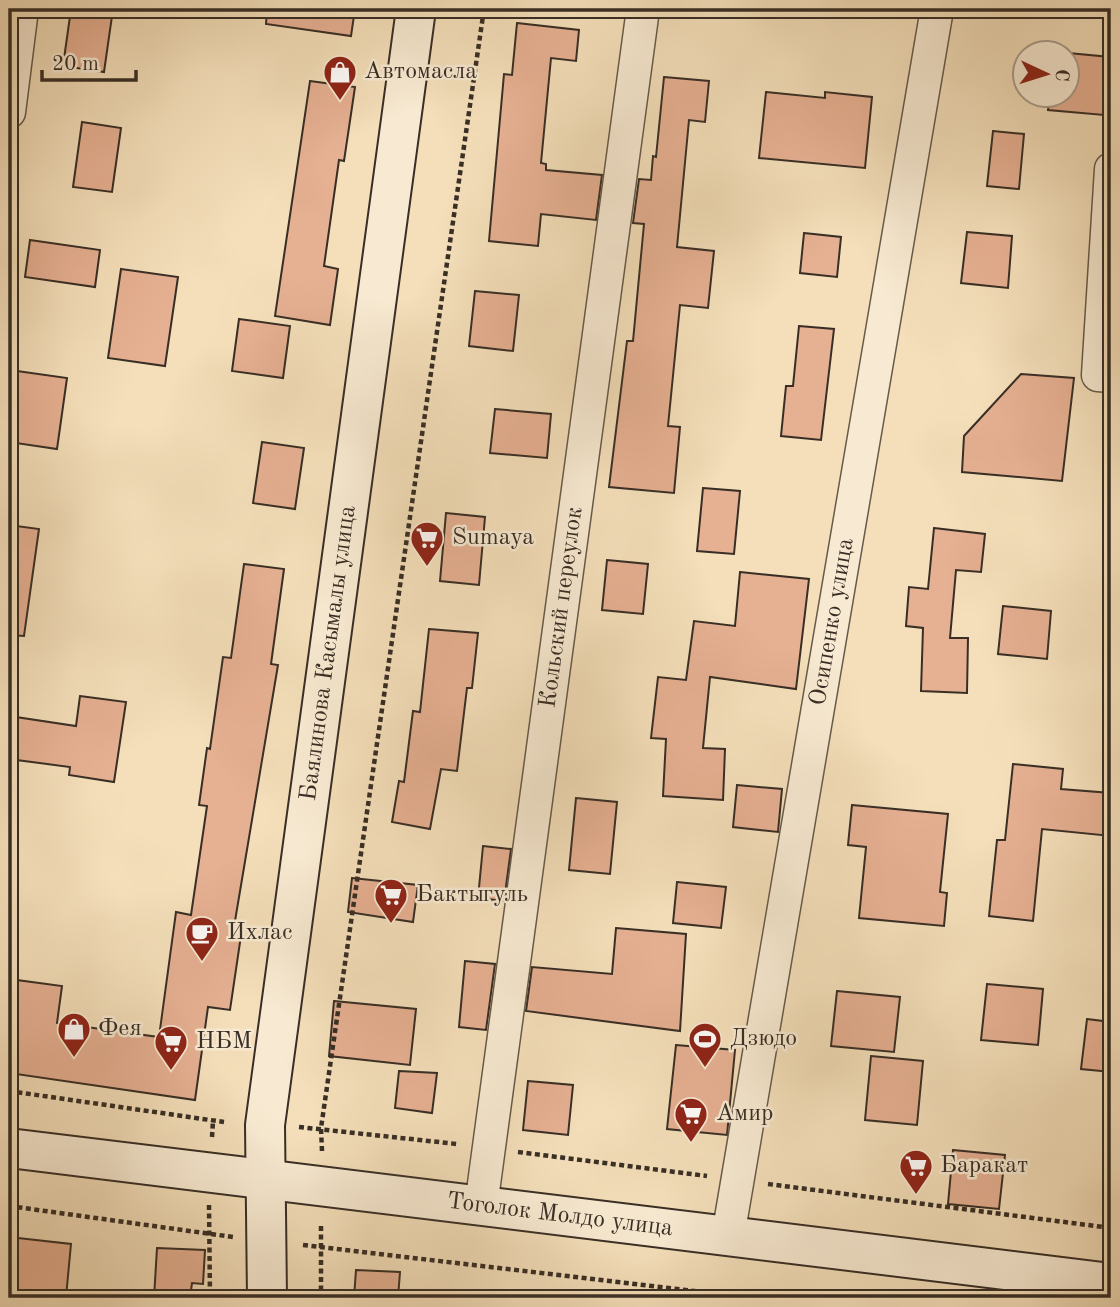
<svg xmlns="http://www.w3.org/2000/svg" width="1120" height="1307" font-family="'Old Standard TT',serif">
	<rect width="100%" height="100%" fill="#f4dfba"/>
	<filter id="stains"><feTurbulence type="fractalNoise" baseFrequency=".00286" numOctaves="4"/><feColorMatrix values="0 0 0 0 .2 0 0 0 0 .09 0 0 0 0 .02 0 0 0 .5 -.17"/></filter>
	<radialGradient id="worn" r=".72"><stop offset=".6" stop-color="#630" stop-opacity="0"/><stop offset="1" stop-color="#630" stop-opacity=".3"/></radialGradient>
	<path fill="#e6b092" stroke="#382e25" stroke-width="2" d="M71,9h42l-9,63 -41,-6z
		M267,9h88l-4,27 -85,-12z
		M517,23l62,7 -3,31 -25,-3 -10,105 5,1v6l56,5 -6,45 -55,-6 -3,32 -49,-5 15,-167 8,1z
		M1068,53l42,4 -6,58 -56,-5 2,-16h18z
		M664,77l45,4 -4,41 -16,-2 -12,127 37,4 -6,57 -28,-3 -12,121 12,1 -6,66 -65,-6 18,-146h6l11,-117 -11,-1 6,-44 12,1 2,-24 3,1z
		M310,81l45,6 -11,74 -5,-1 -15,106 14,3 -8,56 -55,-9z
		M766,92l59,6v-6l47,5 -7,71 -106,-10z
		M82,122l39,6 -9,64 -39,-5z
		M993,131l31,3 -5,55 -32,-3z
		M967,232l45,4 -4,52 -47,-5z
		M804,233l37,4 -4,40 -37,-4z
		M30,240l70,10 -5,37 -70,-10z
		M121,269l57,8 -13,89 -57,-8z
		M475,291l44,4 -6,56 -44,-5z
		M239,319l51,7 -7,52 -51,-7z
		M799,326l35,3 -13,111 -40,-4 5,-50h7z
		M17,371l50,7 -10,71 -48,-7z
		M1021,374l53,4 -12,103 -100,-9 2,-36z
		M495,409l56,5 -4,44 -57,-5z
		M262,442l42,6 -9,61 -42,-6z
		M703,488l37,3 -6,63 -37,-3z
		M446,513l39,4 -6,68 -39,-4z
		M9,525l30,4 -15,107 -15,-1z
		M934,528l51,6 -4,38 -25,-2 -6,68h18l-1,55 -46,-2 2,-63 -17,-2 3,-39 19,2z
		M607,560l41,4 -5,50 -41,-4z
		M244,564l40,5 -13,95 7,1 -43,256 8,1 -13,88 -22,-3 -13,93 -186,-27v-94l53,7 -5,37 102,14 17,-125 15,3 16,-109 -8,-1 8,-57 3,1 13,-92 8,1z
		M740,572l69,7 -13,110 -86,-12 -7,71 22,1 -2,51 -60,-4 3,-57 -15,-1 7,-61 28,3 8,-59 41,5z
		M1003,606l48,5 -4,48 -49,-5z
		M429,629l49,4 -6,55h-5l-10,83 -16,-2 -11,60 -38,-7 7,-41 5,1 9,-71 7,1z
		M80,696l46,6 -12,80 -45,-7 1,-8 -61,-8v-43l67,10z
		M1013,764l50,5 -2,20 50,4v43l-69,-7 -9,92 -44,-5 8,-76h8z
		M737,785l45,4 -4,43 -45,-5z
		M576,798l41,4 -7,72 -41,-4z
		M852,805l96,9 -8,78 7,1 -3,33 -85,-8 7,-71 -18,-2z
		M483,846l28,3 -7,52 -26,-3z
		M352,878l66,7 -5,37 -65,-10z
		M677,882l49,5 -5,41 -48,-5z
		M616,928l70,6 -6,97 -154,-20 6,-44 80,7z
		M465,961l30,3 -9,66 -27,-3z
		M987,984l56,5 -5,56 -57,-5z
		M837,991l63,6 -6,55 -63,-6z
		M334,1001l82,8 -6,56 -81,-9z
		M1087,1019l24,3v50l-30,-3z
		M676,1045l59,5 -8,85 -60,-6z
		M871,1056l52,5 -6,64 -52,-5z
		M399,1071l38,2 -5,40 -37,-5z
		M528,1081l45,4 -5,50 -45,-5z
		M953,1150l52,5 -6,54 -51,-5z
		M9,1237l62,7 -5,53 -57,-7z
		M157,1248l48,2 -2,34 -11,-1 -2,15h-36z
		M356,1270l44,2 -2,26h-44z"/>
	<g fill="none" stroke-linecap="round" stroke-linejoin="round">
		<defs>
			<g id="minor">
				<path d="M9,112l13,-103"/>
				<path d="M1111,169l-13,206 13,1"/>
				<path id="s1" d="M481,1206l162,-1197"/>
				<path id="s2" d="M728,1236l209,-1227"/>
			</g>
			<g id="secondary">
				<path id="s3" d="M9,1148l1102,135"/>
				<path id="s4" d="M267,1298l-2,-173 151,-1116"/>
			</g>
		</defs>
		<use href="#minor" stroke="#675a4a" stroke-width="35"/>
		<use href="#secondary" stroke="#382e25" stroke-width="42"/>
		<path stroke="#382e25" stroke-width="4.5" stroke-dasharray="5 3.5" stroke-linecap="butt" d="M9,1091l215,31
			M299,1127l158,17
			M212,1137l1,-16
			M322,1151l-1,-23 163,-1119
			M518,1152l189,24
			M768,1184l343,44
			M209,1205l1,93
			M9,1206l224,31
			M321,1226v72
			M303,1245l451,53"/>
		<use href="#minor" stroke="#f8ead2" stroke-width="32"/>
		<use href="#secondary" stroke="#f8ead2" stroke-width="38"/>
	</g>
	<defs>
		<symbol id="shop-pin" viewBox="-11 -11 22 30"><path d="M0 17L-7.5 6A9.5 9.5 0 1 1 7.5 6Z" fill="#8f2418" stroke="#f8ead2"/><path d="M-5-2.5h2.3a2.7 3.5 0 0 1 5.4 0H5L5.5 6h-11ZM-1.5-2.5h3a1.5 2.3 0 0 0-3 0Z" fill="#fff"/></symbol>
		<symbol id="supermarket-pin" viewBox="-11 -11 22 30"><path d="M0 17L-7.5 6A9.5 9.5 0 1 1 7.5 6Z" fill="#8f2418" stroke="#f8ead2"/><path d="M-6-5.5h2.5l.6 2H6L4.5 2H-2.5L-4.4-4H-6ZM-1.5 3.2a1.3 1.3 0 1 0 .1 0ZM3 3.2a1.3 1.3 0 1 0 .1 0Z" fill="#fff"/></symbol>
		<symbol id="cafe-pin" viewBox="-11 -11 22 30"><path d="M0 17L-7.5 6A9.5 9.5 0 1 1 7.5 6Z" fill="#8f2418" stroke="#f8ead2"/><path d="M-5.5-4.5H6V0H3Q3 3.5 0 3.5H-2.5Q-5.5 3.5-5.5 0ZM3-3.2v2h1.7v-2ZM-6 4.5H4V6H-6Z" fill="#fff"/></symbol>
		<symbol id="stadium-pin" viewBox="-11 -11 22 30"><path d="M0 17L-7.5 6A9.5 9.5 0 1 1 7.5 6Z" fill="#8f2418" stroke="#f8ead2"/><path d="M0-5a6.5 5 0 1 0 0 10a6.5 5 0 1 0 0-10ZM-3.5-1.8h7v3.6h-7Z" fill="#fff"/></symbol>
	</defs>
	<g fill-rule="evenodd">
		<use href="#shop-pin" x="321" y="53" width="38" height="52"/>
		<use href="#supermarket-pin" x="408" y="519" width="38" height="52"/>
		<use href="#supermarket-pin" x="372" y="876" width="38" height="52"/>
		<use href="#cafe-pin" x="183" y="914" width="38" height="52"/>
		<use href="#shop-pin" x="55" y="1010" width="38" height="52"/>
		<use href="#stadium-pin" x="686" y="1020" width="38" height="52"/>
		<use href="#supermarket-pin" x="152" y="1023" width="38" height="52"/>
		<use href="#supermarket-pin" x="672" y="1095" width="38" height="52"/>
		<use href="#supermarket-pin" x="897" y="1147" width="38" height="52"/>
	</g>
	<g text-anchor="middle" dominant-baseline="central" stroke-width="5" stroke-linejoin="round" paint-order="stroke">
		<g font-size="24" fill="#382e25" stroke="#f8ead2" text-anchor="start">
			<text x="364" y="72">Автомасла</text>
			<text x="452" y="538">Sumaya</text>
			<text x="416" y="895">Бактыгуль</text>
			<text x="227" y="933">Ихлас</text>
			<text x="98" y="1029">Фея</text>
			<text x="730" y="1039">Дзюдо</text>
			<text x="196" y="1042">НБМ</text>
			<text x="716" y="1114">Амир</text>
			<text x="940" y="1166">Баракат</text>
		</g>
		<g font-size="24" fill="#382e25" stroke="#f8ead2">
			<text stroke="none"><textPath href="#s1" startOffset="604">Кольский переулок</textPath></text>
			<text stroke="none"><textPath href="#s2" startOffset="623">Осипенко улица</textPath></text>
			<text stroke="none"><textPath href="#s4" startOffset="649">Баялинова Касымалы улица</textPath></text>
			<text stroke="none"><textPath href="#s3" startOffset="555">Тоголок Молдо улица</textPath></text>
		</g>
	</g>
	<rect width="1120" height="1307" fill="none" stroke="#f4dfba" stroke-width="35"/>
	<rect x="10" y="10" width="1099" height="1286" fill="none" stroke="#382e25" stroke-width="3.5"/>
	<rect x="18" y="18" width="1085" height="1272" fill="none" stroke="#382e25" stroke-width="2"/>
	<g transform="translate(1046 74) rotate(94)"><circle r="33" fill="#f8ead2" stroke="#ab9f8d" stroke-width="2"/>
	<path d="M0-5L12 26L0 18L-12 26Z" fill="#8f2418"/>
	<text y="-10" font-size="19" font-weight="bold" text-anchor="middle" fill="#382e25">С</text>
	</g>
	<path d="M42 70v10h94v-10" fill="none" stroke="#382e25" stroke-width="3.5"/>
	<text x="52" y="70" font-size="21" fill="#382e25" stroke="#f8ead2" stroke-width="5" paint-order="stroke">20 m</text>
	<rect width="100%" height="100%" filter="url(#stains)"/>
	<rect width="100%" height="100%" fill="url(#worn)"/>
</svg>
